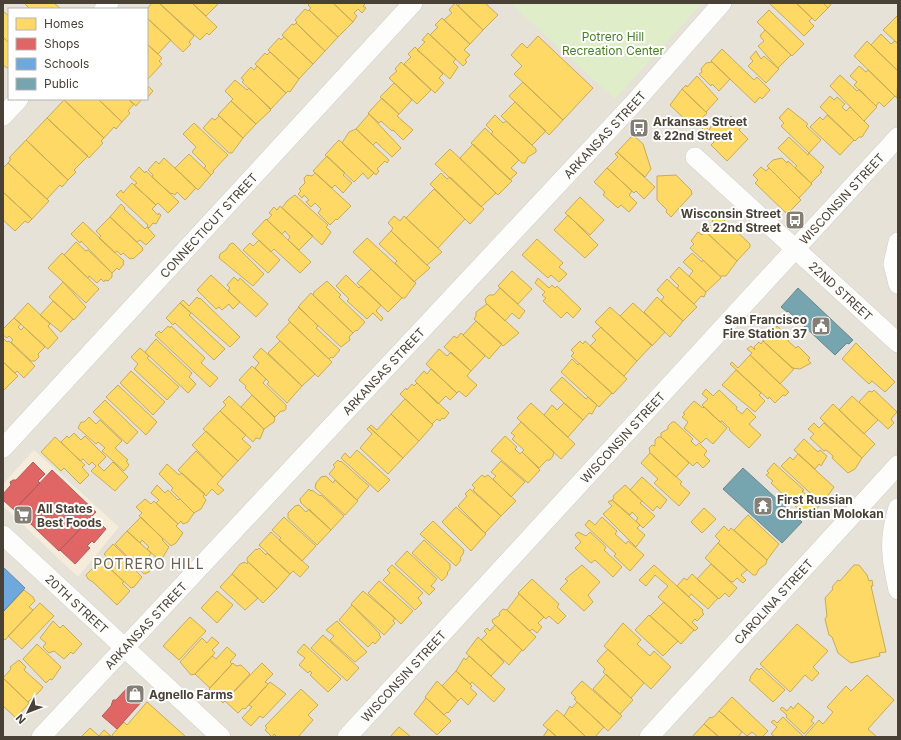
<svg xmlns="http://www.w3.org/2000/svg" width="901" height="740" font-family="Inter,sans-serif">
	<rect width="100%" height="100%" fill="#f2f0ea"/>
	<path fill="#e6e2d7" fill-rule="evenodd" d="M3,3h895v734h-895zM9,9h138v90h-138z"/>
	<path fill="#f5ecdc" d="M34,450l85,77 -41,50 -75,-71v-22z"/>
	<path fill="#dfeec8" d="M510,3h192l-87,96z"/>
	<path fill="#ffd966" stroke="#c8ab58" d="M24,3h30l7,6h-31z
		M152,3h7l35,33 -5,6 2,2 -8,8 -36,-34v-9z
		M159,3h33l25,24 -8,8 -2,-2 -7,7z
		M192,3h27l-13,13z
		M310,3h23l20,19 -15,15 -29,-27 2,-2 -3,-3z
		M333,3h33l-3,3 3,2 -4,5 -4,-4 -4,4 3,3 -4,6z
		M455,3l28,27 -13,14 -26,-24 8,-7 -3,-3z
		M460,3h25l13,12 -15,15 -25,-24z
		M769,3h27l16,15 -3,3 5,5 -10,10z
		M796,3h27l5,5 -13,13z
		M823,3h9l-4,5z
		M305,9l3,2 1,-1 29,27 -13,14 -29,-28 1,-1 -2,-2z
		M769,10l35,34 -12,12 -35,-34z
		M4,12l5,4v27l-6,-6v-24z
		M897,16l1,1v27l-15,-14z
		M147,18l24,22 -13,14 -11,-10z
		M442,18l28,26 -6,6 6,5 -5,5 2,2 -4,4 -33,-31 8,-8 -3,-2z
		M296,23l29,28 -12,13 -31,-29 10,-11 2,1z
		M765,30l26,25 -13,13 -20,-22 6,-5 -4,-5z
		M428,33l28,26 -3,3 5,5 -8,12 -33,-29 8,-8 -3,-2z
		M881,34l10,10 4,-3 3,3v27l-27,-26z
		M538,36l55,52 -30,32 -49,-46 8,-8 -11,-11 11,-12 5,5z
		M3,37l6,6v23l-2,2 -4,-3z
		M284,37l29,27 -14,15 -31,-29 11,-12 2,2z
		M867,41l31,30 -1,27 -43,-42z
		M147,44l15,14 -3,3 3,3 -15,16z
		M415,47l28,27 -4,4 5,5 -9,10 -31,-29 7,-7 -3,-3z
		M722,49l32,31 3,-3 13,13 -8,9 -2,-2 -5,6 -44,-42z
		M756,51l5,8 3,-3 15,13 -13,14 -18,-17 5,-5 -3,-3z
		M270,52l29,27 -9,13 -2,-1 -2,2 -31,-29 10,-11 2,2z
		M401,62l30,28 -14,14 -28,-26 8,-7 -2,-2z
		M712,62l18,17 -11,12 -7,-7 -1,2 -12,-12 3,-2 -1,-3 5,-6z
		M257,66l29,27 -15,16 -29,-27 2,-2 -3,-2 10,-11 3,3z
		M859,66l7,6 2,-2 27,26 -11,11 -5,-5 -3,4 -22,-21 3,-3 -7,-6z
		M840,75l17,16 2,-2 18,18 -13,14 -34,-35z
		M697,76l21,23 -12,13 -24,-23 4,-4 1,2z
		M235,80l12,10 2,-2 22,22 -15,14 -25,-23 2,-2 -8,-8z
		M523,82l40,38 -14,15 -40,-39z
		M394,83l18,17 -13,14 -19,-17z
		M147,85l6,6 -6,7z
		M682,89l25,24 -14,14 -23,-22z
		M830,96l4,4 3,-3 8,7 -3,3 4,4 4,-4 19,19 -7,11h-3l-4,4 -35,-34z
		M382,98l17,16 -2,2 16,14 -10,10 -10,-10 -1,1 -11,-10 -2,2 -11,-10z
		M63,99h35l24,23 -6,7 -2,-2 -10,11z
		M98,99h30l6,5 -6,7 2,2 -8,9z
		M128,99h14l-6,7z
		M64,100l40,38 -3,3 2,2 -14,15 -42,-40z
		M231,101l25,23 -13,14 -25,-23z
		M515,102l31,29 -14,14 -31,-29z
		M788,108l20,16 -2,2 15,14 -12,13 -28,-27 3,-3 -5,-5z
		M369,114l32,34 -9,9 -16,-15 -3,3 -17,-16z
		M495,115l8,8 3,-2 30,28v3l-8,5 -3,6h-3l-31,-29 2,-2 -7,-7z
		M827,115l27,25 -14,15 -30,-28 10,-10 3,3z
		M219,116l24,22 -11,15h-3l-26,-25 9,-10 3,2z
		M731,116l11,10 -3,4 9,9 -21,22 -16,-16 3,-3 -4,-6 -4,4 -8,-7 7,-7 4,4 5,-8 9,2z
		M47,118l41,38 -14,14 2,2 -8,8 -42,-40z
		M194,123l34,32 -15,16 1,1 -3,3 -7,-7 2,-2 -14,-14 4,-5 -13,-13z
		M485,128l34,32 -8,8 6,5 -7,7 -39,-37z
		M356,129l33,31 -2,3 -2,-2 -8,8 2,2 -3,4 -34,-32 7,-11z
		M633,135l10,9 8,25 -6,8 -28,-25z
		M789,137l19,18 1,-2 15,14 -4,4 2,1 -11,11 -16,-15 2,-2 -19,-18z
		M26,140l42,40 -6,7 -2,-2 -13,14 -39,-36 3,-4 -2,-1z
		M339,140l35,33 -6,6 -5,-6 -9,9 -29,-27z
		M473,144l39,37 -14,14 -38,-37z
		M450,149l46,44 -15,14 -46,-43z
		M617,152l38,35 -11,12 -8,-8 -2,2 -27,-25 11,-11 -3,-3z
		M189,154l22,21 -13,15 -23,-22z
		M327,156l18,17 -2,2 9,8 -9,10 -8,-8 -3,3 -19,-17z
		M164,158l32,30 -11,12 -8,-8 -2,3 -3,-2 -1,1 -19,-17 1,-2 -5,-5 8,-9 3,3z
		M782,158l5,5 1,-2 24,23 -13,14 -32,-32 6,-6z
		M8,163l41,38 -17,18 -29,-27v-24z
		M139,167l6,6 1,-2 33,31 -11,11 -10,-10 -2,2 -22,-20 3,-2 -7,-6z
		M761,167l5,4 3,-3 32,32 -14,14 -32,-31 3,-3 -5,-5z
		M607,168l25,23 -3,4 8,8 -8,9 -8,-7 -3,3 -15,-13 2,-3 -11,-10z
		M315,173l36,33 -14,14 -1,-1 -6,6 -12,-12 3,-4 -6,-6 -4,4 -5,-5 3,-2 -5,-5 -2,3 -4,-4 3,-3 -2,-2 6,-6 -1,-5 3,-3 5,1z
		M441,173l6,6 3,-2 34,32 -14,15 -40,-40z
		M676,175l15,15 1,4 -21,23 -5,-5 1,-2 -10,-10v-24z
		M132,183l24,22 -4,4 6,6 1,-2 2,2 -5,9 -3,-1 -4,5 -2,-2 1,-1 -32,-30 5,-5 2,3z
		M434,189l31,30 -27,29 -32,-30z
		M3,192l29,27 -4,4 -3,-2 -10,10 -12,-11z
		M295,195l33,30 -2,2 5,5 -9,13 -40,-37 5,-7z
		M580,197l24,23 -14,15 -25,-22z
		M121,204l4,4 -1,1 21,20 2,-2 8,9 -9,9 -6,-5 -3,2 -27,-25z
		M280,206l33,30 -14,14 -11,-10 2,-3 -5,-6 -3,3 -15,-14 5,-5 -3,-2 5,-6 3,3z
		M568,215l30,30 -13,13 -31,-28z
		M394,216l6,5 4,-5 38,36 -15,13 -36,-34 2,-3 -5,-5z
		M720,216l11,11 -2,2 3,2 3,-1 15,14v3l-13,14 -32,-30 2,-5h4l3,-2 -2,-3 2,-2h4z
		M110,217l32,30 1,3 -10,9 -1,-1 -2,1 -7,-6 -2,2 -4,-4 -2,2 -16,-15 2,-2 -5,-5z
		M266,219l45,43 -11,11 -26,-24 -3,3 -19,-18z
		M83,222l41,39 -1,2 1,1 -5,6 -2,-2 -5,5 -31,-32 -1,2 -9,-9z
		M391,231l39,37 -16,14 -19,-19 2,-2 -18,-17z
		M705,231l32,30 -11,15h-6l-30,-28 4,-4 -3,-3 7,-9 4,3z
		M367,238l49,45 -11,15h-3l-49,-46z
		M537,239l26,24 -4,4 8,7 -8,8 -8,-7 -3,3 -26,-23z
		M259,240l21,20 -12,13 -25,-23 7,-7 3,3z
		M76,242l10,9 2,-1 24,23v4l-4,4 -3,-1 -1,2 -3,-3 -4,4 -8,-7 -1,2 -24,-23z
		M233,243l31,31 -11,12 -34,-28 1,-4 6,-4 4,-6z
		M62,253l37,36 -13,14 -38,-35z
		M692,253l10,9 1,-2 17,16 1,2 -15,14 -17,-16 4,-5 -10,-9z
		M679,267l27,25 -2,5 -3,-1 -7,8 -17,-16 2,-2 -9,-9z
		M371,269l31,29 -14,14 -31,-29z
		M512,271l20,18 -14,15 -20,-18z
		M211,275l29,27 -7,7 -4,-5 -7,6 -3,-3 -3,2 -19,-19z
		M346,275l13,13 2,-2 20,19 -5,6 7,7 -2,3 -8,-8 -6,6 -20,-18 2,-2 -13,-13z
		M234,277l4,4 2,-3 28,26 -12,13 -28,-26 2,-3 -3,-3z
		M538,278l11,10 3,-3 3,3 2,-2 24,23 -8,9 -6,-6 -6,6 -18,-17 3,-3 -4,-3 3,-3 -10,-9z
		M667,279l30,28 -14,14 -22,-20 3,-4 -7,-7z
		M327,281l14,14 -2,2 26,25 -8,9 -1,-1 -3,3 -40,-38 1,-3z
		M63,282l23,25 -12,13 -25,-23z
		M500,288l25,23 -6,8 -7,-6 -7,8 -19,-18 -1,-4 4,-4h5z
		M311,293l42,40 -4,4 1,3 -9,7 -43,-40z
		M197,297l2,2 1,-1 40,39 -10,10 -50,-44 3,-3 6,6z
		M657,297l26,24 -13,16 -26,-25z
		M53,301l20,18 -12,13 -21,-17z
		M28,303l22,21 -2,2 10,12 -10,11 -34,-31z
		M180,303l11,10 -2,2 36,34 -11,11 -39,-37 -2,2 -7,-7z
		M633,303l32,29 -13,14 -32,-30z
		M487,304l32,29 -16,13 -29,-27 2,-3v-4z
		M299,307l19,19 -2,2 24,22 -7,8 -2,-1 -2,2 -41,-39z
		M610,307l42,38 -15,16 -42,-39z
		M14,318l7,6 -3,3 3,3 3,-3 21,20 -7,7 1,3 -4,4h-4l-20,-19 2,-2 -4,-4 -2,2 -4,-3v-6z
		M476,321l26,23 -13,15 -26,-24z
		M290,322l42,40 -14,15 -42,-40z
		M168,326l2,2 1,-2 34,32 -4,5 17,15 -8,9 -55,-52 4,-4 2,2z
		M777,326l13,12 -2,3 8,7 2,-2 12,12 -2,2 3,3 -11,6 -8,-1 -29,-27 3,-7 6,-7 3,2z
		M601,327l36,34 -13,15 -34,-30 6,-6 -4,-4z
		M461,333l24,23 -14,15 -27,-24 10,-11 3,2z
		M3,338l4,4 2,-1 26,25 -11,12 -7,-7 -2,2 -12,-11z
		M156,339l36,34 -3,4 7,7 -8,9 -43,-41z
		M280,341l35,33 -13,12 -34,-33z
		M580,341l3,3 2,-3 42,38 -14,15 -42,-38 3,-3 -3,-3z
		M763,341l31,28 -14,15 -30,-29 2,-2 -5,-4 4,-3 4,4 -1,-3 5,-5 2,2z
		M856,343l39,39 -10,10 -13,-11 -3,3 -27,-25z
		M140,348l9,8 -2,2 32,29 -12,13 -33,-31 4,-5 -7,-7z
		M261,348l41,38 -15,17 -20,-19 2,-2 -14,-14 4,-5 -6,-6z
		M439,349l8,7 4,-4 20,19 -4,5 10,9 -11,12 -7,-6 -2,2 -31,-29z
		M750,355l39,37 -4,4 -2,-1 -8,8 -6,-6 -1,2 -38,-35 2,-2 6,6z
		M572,359l6,6 1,-2 33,30 -13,14 -38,-35z
		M3,362l15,14 -15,15z
		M252,366l14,13 -3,4 23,22v4l-2,2h-3l-6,6 -30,-29 1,-2 -7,-6z
		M431,369l26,24 -7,7 -4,-4 -8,8 -23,-23 9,-10 3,3z
		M736,370l25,23 -2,2 6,6 -10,11 -33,-27z
		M131,371l34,31 -12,13 -33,-32z
		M562,377l24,22 2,-2 9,8 -5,9 -3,-1 -6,7 -33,-30z
		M417,383l32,30 -5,6 -2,-1 -2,3 -3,-2 -5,5 -32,-30 6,-6 1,2 5,-6 2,2z
		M118,385l39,37 -11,13 -40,-38z
		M706,389l7,7 6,-6 18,17 -1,2 6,5 5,-6 9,9 -7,7 12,11 -12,13 -20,-18 1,-1 -8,-8 -2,1 -18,-17 6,-6 -6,-5z
		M874,390l23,22 -6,7 3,4 -6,6 -29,-27 10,-11 3,1z
		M252,395l23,23 -1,4 -10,7 -23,-22z
		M229,396l35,33 -4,10 -4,-1 -3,4 -33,-31 6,-6 -3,-3z
		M852,396l26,24 -14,14 -25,-24z
		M405,399l28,26 -14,16 -28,-27z
		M105,400l33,32 -11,12 -34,-32z
		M694,401l9,7 1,-1 23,21 -14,16 -7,-6 -5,5 -17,-15 4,-6 -6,-5 3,-3 -2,-1z
		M531,403l44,41 -14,15 -44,-41z
		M564,403l19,17 -15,17 -24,-22 8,-10 5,5z
		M833,404l42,40 -13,14 -42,-40z
		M220,411l26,24 -4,4 9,8 -13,14 -35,-32z
		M391,414l28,27 -16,17 -34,-31 2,-2 6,5z
		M89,417l7,7 4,-4 22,21 -7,7 13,12 -2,1 3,4 -5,6 -22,-20 3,-3 -7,-6 -2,2 -18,-16 3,-6h3z
		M521,422l33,30 -1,4 -3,4h-3l-8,8 -17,-16 2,-2 -12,-11 3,-3 -4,-3z
		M672,422h3l18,17 -2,2 5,5 3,-3 8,8 -3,4 6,6 -7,7 -6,-6 -4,4 -32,-29v-4l7,-4v-3z
		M814,423l5,5 5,-5 38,35 -7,11 -7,4 -16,-15 1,-2 -7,-6 -2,1 -14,-13 4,-4 -6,-5z
		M369,427l34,31 -15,16 -28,-26 12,-14 -5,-5z
		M206,431l32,30 -15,16 -31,-32z
		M74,433l7,7 4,-4 21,21 -8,8 6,6 9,-9 15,15 -13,14 -24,-20 5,-5 -4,-4 -3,3 -6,-6 -3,2 -19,-19 6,-6 2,2z
		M505,436l12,11 -2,2 5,5 2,-2 18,18 -12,13 -37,-32z
		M55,437l30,28 -3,2 7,8 -9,9 -16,-16 -3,3 -20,-19z
		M658,437h3l28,26 -13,14 -26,-24 -1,-5 3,-3 3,1v-6z
		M804,439l14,13 2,-2 7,6 -6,10 -2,-2 -4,5 -21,-19z
		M357,450l33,30 -12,12 -37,-34 4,-5 5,5z
		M196,451l27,26 -6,7 7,6 -6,5 -6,-6 -6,7 -28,-26z
		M650,453l32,29 -2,2 10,9 -11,13 -25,-23 4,-4 -17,-16z
		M798,454l36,33 -10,14 -3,2 -40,-37 9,-9 3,3z
		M338,460l2,2 1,-1 28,25 -12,14 -28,-26 6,-7 -2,-2z
		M501,461l24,21 -14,15 -18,-18 3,-3 -5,-4z
		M774,463l30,27 -2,1 17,15 -5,6 -2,-2 -6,6 -12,-11 4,-4 -2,-2 -4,4 -21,-20 2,-2 -7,-6 3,-2 -2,-2z
		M167,464l12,11 3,-2 23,21 -2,2 3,4 -5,9 -7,4 -23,-23 2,-2 -14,-14z
		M482,475l3,2 3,-2 28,26 -15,15 -28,-26 2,-2 -3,-3z
		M326,476l7,7 2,-3 23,21 -13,14 -30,-27 1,-5 5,-6z
		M642,477l25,23 -7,9 -3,-3 -4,5 -23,-21z
		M157,485l8,8 3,-3 10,10 2,-1 14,14 -6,9 -5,2 -2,-3 -3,3 -22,-21 3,-3 -8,-7z
		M625,485l17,16 -2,2 15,13 -12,12 -7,-7 2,-3 -6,-6 -2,3 -18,-15 2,-2 -1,-2z
		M309,489l2,2 1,-1 8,6 1,-1 23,21 -13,14 -30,-27 -1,-4z
		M470,489l31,27 -16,17 -27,-27 9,-10 -2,-2z
		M145,499l6,5 3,-3 24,23 -2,2 7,7 -7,10 -5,3 -32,-30 3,-3 -6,-6z
		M612,500l28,25 -3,3 8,7 -9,12 -33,-33 9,-8 -4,-4z
		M299,505l7,7 3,-3 22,21 -14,15 -29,-27v-5l7,-7z
		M456,507l30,27 -15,17 -29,-29z
		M704,508l12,11 -14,14 -11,-11z
		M748,515l31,29 -12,16 -33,-30z
		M141,517l22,22 -1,1 7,7 -6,10 -5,2 -11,-10 2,-2 -7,-7 -2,3 -13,-12z
		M284,517l32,29 -14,15 -23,-21 2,-2 -9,-8z
		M602,517l15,14 -2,3 11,10 2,-3 16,14 -14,16 -16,-15 2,-2 -31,-29 4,-5 6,5z
		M433,521l31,29 -1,4 -3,4 1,2 -5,6 -36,-32z
		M724,526l5,5 2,-3 36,32 -1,4 -7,5 -3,6h-3l-35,-32 2,-2 -5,-5z
		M127,531l24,22 -2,3 7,6 -7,10 -5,2 -29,-30z
		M271,532l38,35 -9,10 -7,-6 -3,3 -31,-29z
		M578,532l8,4 4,-4 16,15 -2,3 18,17 -9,10 -18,-17 -4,3 -16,-15 6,-6 -6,-7z
		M424,540l26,24v5l-3,4 1,1 -6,7 -30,-28z
		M718,543l29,27 -6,5 5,5 -3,3 -6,-5 -4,4 -3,-1 -25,-23z
		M113,544l24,23 -2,3 7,7 -8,10 -3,1 -28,-26 4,-5 -3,-3z
		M259,548l7,7 1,-2 23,21 -13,15 -30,-28v-3l9,-9 1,1z
		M407,551l30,28 -6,7 4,3 -6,6 -34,-31z
		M101,560l23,22 -2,1 8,8 -13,14 -24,-23 -5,-3 -2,-4z
		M245,562l2,2 1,-2 29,27 -14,14 -31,-29 8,-10z
		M711,564l26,24 -8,9 -4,-4 -6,6 -22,-20z
		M392,565l31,28 -5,5 4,5 -7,7 -32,-30 7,-7 -3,-3z
		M582,565l18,17 -12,13 5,7 -9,9 -24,-22 8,-8 -3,-2z
		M654,565l49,45 -1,2 2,2 -7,7 -2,-2 -3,3 6,6 -3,3 -37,-34 10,-11 -13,-11 -9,11 -7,-6z
		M854,565h5l8,10 2,6 3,-1 1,6h-2l15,66 -7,1 1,3 -29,7 -13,-10 -6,-16 -3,-2 -4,-16 2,-3 -2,-18 8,-9 -1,-2 6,-7 2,1z
		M232,574l26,24 -13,12 -25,-23z
		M692,574l26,24 -10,11 -17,-15 -2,3 -12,-11 7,-8 3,2z
		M532,579l27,25 -2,3 9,9 -8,8 -9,-8 -3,3 -28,-26z
		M379,581l34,30 -12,13 -33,-31z
		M24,590l9,7 2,4 -6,6 4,3 -28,30 -2,-2v-26z
		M217,591l16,14 -16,18 -16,-15z
		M363,591l32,27 -2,3 2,2 -11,12 -33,-31z
		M519,594l25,23 -6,6 4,4 -5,6 -5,-4 -2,2 -23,-21z
		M664,602l30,28 -13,14 -31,-28z
		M40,603l14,13 -32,33 -14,-13z
		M352,605l28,29 -1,1 2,2 -6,7 -2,-2 -5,5 -29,-27z
		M503,609l4,1 29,27 -13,14 -30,-28 -1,-3 8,-5 -1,-2z
		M649,615l29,26 -15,15 -28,-26z
		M190,617l16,14 -27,29 -16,-14z
		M53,621l7,7 3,-3 19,19 -9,10 -2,-2 -7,7 -10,-8 -5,2 -6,-6 3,-4 -6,-5z
		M337,621l30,31 -12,10 -25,-22 4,-4 -8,-6z
		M623,623l18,17 -4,4 13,12 4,-5 17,16 -20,22 -47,-43z
		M797,624l31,27 -15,16 6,6 -7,8 -7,-6 -15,17 -30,-28z
		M495,625l27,25 -13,15 -28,-25 6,-6 -3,-3 3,-3 3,3z
		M323,635l36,33 -12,13 -36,-33z
		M212,637l7,6 -7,7 3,3 -20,21 -4,1 -11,-13 22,-24 5,5z
		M478,637l26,25 -13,14 -25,-23z
		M37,644l24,23 -9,13 -2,-1 -4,4 -23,-24z
		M304,644l37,35 -13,13 -18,-17 2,-2 -2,-2 -2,2 -9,-8 6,-7 -8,-6z
		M227,647l9,8 -6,7 2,2 -22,24 -15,-14 17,-18 4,3z
		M608,649l36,34 -13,15 -28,-26 2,-3 -8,-8z
		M469,656l36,33 -11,13 -22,-20 -2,2 -14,-13 8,-13 2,2z
		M19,660l7,7 -2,3 19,17 -3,4 -12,11 -25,-24 8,-9 -1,-2z
		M233,663l3,3 5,-1 9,9 -27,29 -14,-14z
		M262,663l11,11 -8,8 3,2 -23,25 -2,-1 -5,5 -13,-12z
		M757,668l2,2 2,-2 24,22 -12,12 -24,-22 2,-2 -1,-1z
		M456,671l16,15 -2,2 7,6 -9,11 -7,-7 -3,3 -16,-15z
		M606,674l27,26 -13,14 -27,-25z
		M867,675l27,25 -26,29 9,8h-73l15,-17 4,4 10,-12 -6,-5 19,-21 5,5z
		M3,678l26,25 -13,15 -13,-12z
		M437,681l21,20 -10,12 -1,-1 -3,3 -19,-18z
		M582,681l40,35 -14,15 -34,-32 2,-1 -5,-5z
		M270,682l16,12 -23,24 -3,-2 -9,10 -9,-8 10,-11 -3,-2z
		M301,689l17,16 -10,10 5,5 -15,17h-21l-3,-3 -2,3 -7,-7 2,-2 -2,-2z
		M732,697l36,34 -6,6h-4l-6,-5 -5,4 -28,-25z
		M426,698l25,23 -14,14 -23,-21z
		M147,702l39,35h-73l-1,-2 12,-13 3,3z
		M577,702l27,25 -9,10h-9l-22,-21 6,-10 2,2z
		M798,703l16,14 -3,4 3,2 -10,11 -18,-17 1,-2 -7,-6 2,-2 5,4 4,-5 2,3z
		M557,710l7,6 22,21h-29l-14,-12z
		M719,711l23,21 -4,5h-19l-15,-13 6,-7 1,1 4,-2z
		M783,717l20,19 -1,1h-27l-4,-3 6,-7 -6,-5 3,-2 3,3z
		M704,724l15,13h-27z
		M399,727l12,10h-21z
		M90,728l9,8 5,-6 7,6 -30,1z
		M548,729l9,8h-14z"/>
	<path fill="#e06666" stroke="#b35b58" d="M33,462l12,12 -7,7 2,2 -26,27 -11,-10v-6l8,-9 -1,-3 3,-2h3z
		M52,470l44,42 -37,39 -44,-42z
		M93,516l13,13 -12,14 -2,-2 -5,5 3,2 -15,16 -15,-14z
		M129,686l15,13 -27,30 -15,-13 9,-10 2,-6h3z"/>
	<path fill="#6fa8dc" stroke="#6489aa" d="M3,567l22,21 -22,24z"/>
	<path fill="#76a5af" stroke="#68878b" d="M798,288l55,52 -4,4 -2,-1 -12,12 -47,-44 -1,1 -6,-5z
		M743,468l59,54 -20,21 -59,-54z"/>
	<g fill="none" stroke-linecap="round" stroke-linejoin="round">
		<defs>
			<g id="minor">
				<path d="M104,9l5,-6"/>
				<path d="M3,116l16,-17"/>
				<path id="s1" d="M695,157l203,186"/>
				<path d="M898,242l-5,22 5,20"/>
				<path id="s2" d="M3,448l410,-445"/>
				<path d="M898,508c-10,31 -7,51 0,82"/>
				<path id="s3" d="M3,535l218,202"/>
				<path id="s4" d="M41,737l592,-633 89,-101"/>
				<path id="s5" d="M347,737l551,-600"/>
				<path id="s6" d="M649,737l249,-272"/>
			</g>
		</defs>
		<use href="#minor" stroke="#d0cdc8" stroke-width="20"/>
		<use href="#minor" stroke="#fdfdfc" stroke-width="19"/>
	</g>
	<defs>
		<symbol id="bus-square" viewBox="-11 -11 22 22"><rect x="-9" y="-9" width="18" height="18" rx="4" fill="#847e75" stroke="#fff"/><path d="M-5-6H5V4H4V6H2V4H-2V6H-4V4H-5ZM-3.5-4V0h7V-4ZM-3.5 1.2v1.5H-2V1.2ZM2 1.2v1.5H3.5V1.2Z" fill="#fff"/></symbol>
		<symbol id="civic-square" viewBox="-11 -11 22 22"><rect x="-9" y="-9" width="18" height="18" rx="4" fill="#847e75" stroke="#fff"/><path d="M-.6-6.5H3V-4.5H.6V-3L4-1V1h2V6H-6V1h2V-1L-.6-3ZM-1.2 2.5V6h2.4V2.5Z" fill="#fff"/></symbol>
		<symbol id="temple-square" viewBox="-11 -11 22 22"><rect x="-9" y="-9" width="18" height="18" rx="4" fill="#847e75" stroke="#fff"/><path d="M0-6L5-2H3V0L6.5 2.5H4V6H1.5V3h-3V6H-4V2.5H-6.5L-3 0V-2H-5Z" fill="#fff"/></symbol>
		<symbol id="supermarket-square" viewBox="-11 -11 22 22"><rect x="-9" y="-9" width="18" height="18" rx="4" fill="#847e75" stroke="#fff"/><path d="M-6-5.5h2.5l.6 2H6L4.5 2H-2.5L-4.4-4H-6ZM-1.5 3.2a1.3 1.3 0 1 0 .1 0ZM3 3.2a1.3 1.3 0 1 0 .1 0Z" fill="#fff"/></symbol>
		<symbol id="shop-square" viewBox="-11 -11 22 22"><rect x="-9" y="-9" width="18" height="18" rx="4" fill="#847e75" stroke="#fff"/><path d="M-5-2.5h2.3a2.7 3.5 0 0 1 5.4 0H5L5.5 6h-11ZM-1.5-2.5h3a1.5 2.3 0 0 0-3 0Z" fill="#fff"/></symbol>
	</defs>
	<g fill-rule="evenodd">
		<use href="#bus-square" x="628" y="117" width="22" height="22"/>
		<use href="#bus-square" x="784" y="209" width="22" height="22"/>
		<use href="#civic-square" x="810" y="315" width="22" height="22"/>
		<use href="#temple-square" x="752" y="495" width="22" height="22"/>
		<use href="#supermarket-square" x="12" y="504" width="22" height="22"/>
		<use href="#shop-square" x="124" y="683" width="22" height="22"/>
	</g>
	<g text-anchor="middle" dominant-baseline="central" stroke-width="4" stroke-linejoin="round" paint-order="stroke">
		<g font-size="12" fill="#467f24" stroke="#fff">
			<text x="613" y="36">Potrero Hill<tspan x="613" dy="14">Recreation Center</tspan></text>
		</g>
		<g font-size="12" font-weight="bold" fill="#494136" stroke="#fff" text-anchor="start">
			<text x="653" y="121">Arkansas Street<tspan x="653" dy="14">&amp; 22nd Street</tspan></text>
			<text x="781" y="213" text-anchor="end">Wisconsin Street<tspan x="781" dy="14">&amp; 22nd Street</tspan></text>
			<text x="807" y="319" text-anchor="end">San Francisco<tspan x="807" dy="14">Fire Station 37</tspan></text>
			<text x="777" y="499">First Russian<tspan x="777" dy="14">Christian Molokan</tspan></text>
			<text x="37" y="508">All States<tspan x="37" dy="14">Best Foods</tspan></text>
			<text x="149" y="694">Agnello Farms</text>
		</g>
		<g font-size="12" fill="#494136" stroke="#fff">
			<text stroke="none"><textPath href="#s4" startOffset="825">ARKANSAS STREET</textPath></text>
			<text stroke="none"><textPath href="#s5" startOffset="731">WISCONSIN STREET</textPath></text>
			<text stroke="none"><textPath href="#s2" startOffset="303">CONNECTICUT STREET</textPath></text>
			<text stroke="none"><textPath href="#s1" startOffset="198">22ND STREET</textPath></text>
			<text stroke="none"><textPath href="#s4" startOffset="501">ARKANSAS STREET</textPath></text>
			<text stroke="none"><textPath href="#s5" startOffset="407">WISCONSIN STREET</textPath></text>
			<text stroke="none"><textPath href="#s6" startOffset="184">CAROLINA STREET</textPath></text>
			<text stroke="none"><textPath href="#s3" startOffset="101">20TH STREET</textPath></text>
			<text stroke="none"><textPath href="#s4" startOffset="153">ARKANSAS STREET</textPath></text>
			<text stroke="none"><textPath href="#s5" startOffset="83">WISCONSIN STREET</textPath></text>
		</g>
		<g font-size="14" letter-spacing="1" fill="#6c604c" stroke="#fff">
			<text x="149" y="563">POTRERO HILL</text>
		</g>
	</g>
	<rect width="901" height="740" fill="none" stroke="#494136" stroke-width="8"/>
	<rect x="8" y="8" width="140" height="92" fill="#ffffff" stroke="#b6b3af"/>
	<rect x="16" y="18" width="20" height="12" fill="#ffd966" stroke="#b6b3af"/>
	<text x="44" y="28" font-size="12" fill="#494136">Homes</text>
	<rect x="16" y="38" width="20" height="12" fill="#e06666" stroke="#b6b3af"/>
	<text x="44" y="48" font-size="12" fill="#494136">Shops</text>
	<rect x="16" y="58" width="20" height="12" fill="#6fa8dc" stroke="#b6b3af"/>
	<text x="44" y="68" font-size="12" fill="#494136">Schools</text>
	<rect x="16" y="78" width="20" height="12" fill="#76a5af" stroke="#b6b3af"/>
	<text x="44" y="88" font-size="12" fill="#494136">Public</text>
	<g transform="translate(28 712) rotate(227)" stroke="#ffffff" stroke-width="3" paint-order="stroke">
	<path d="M0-3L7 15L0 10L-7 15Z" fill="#494136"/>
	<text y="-6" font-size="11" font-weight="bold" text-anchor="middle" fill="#494136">N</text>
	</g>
</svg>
